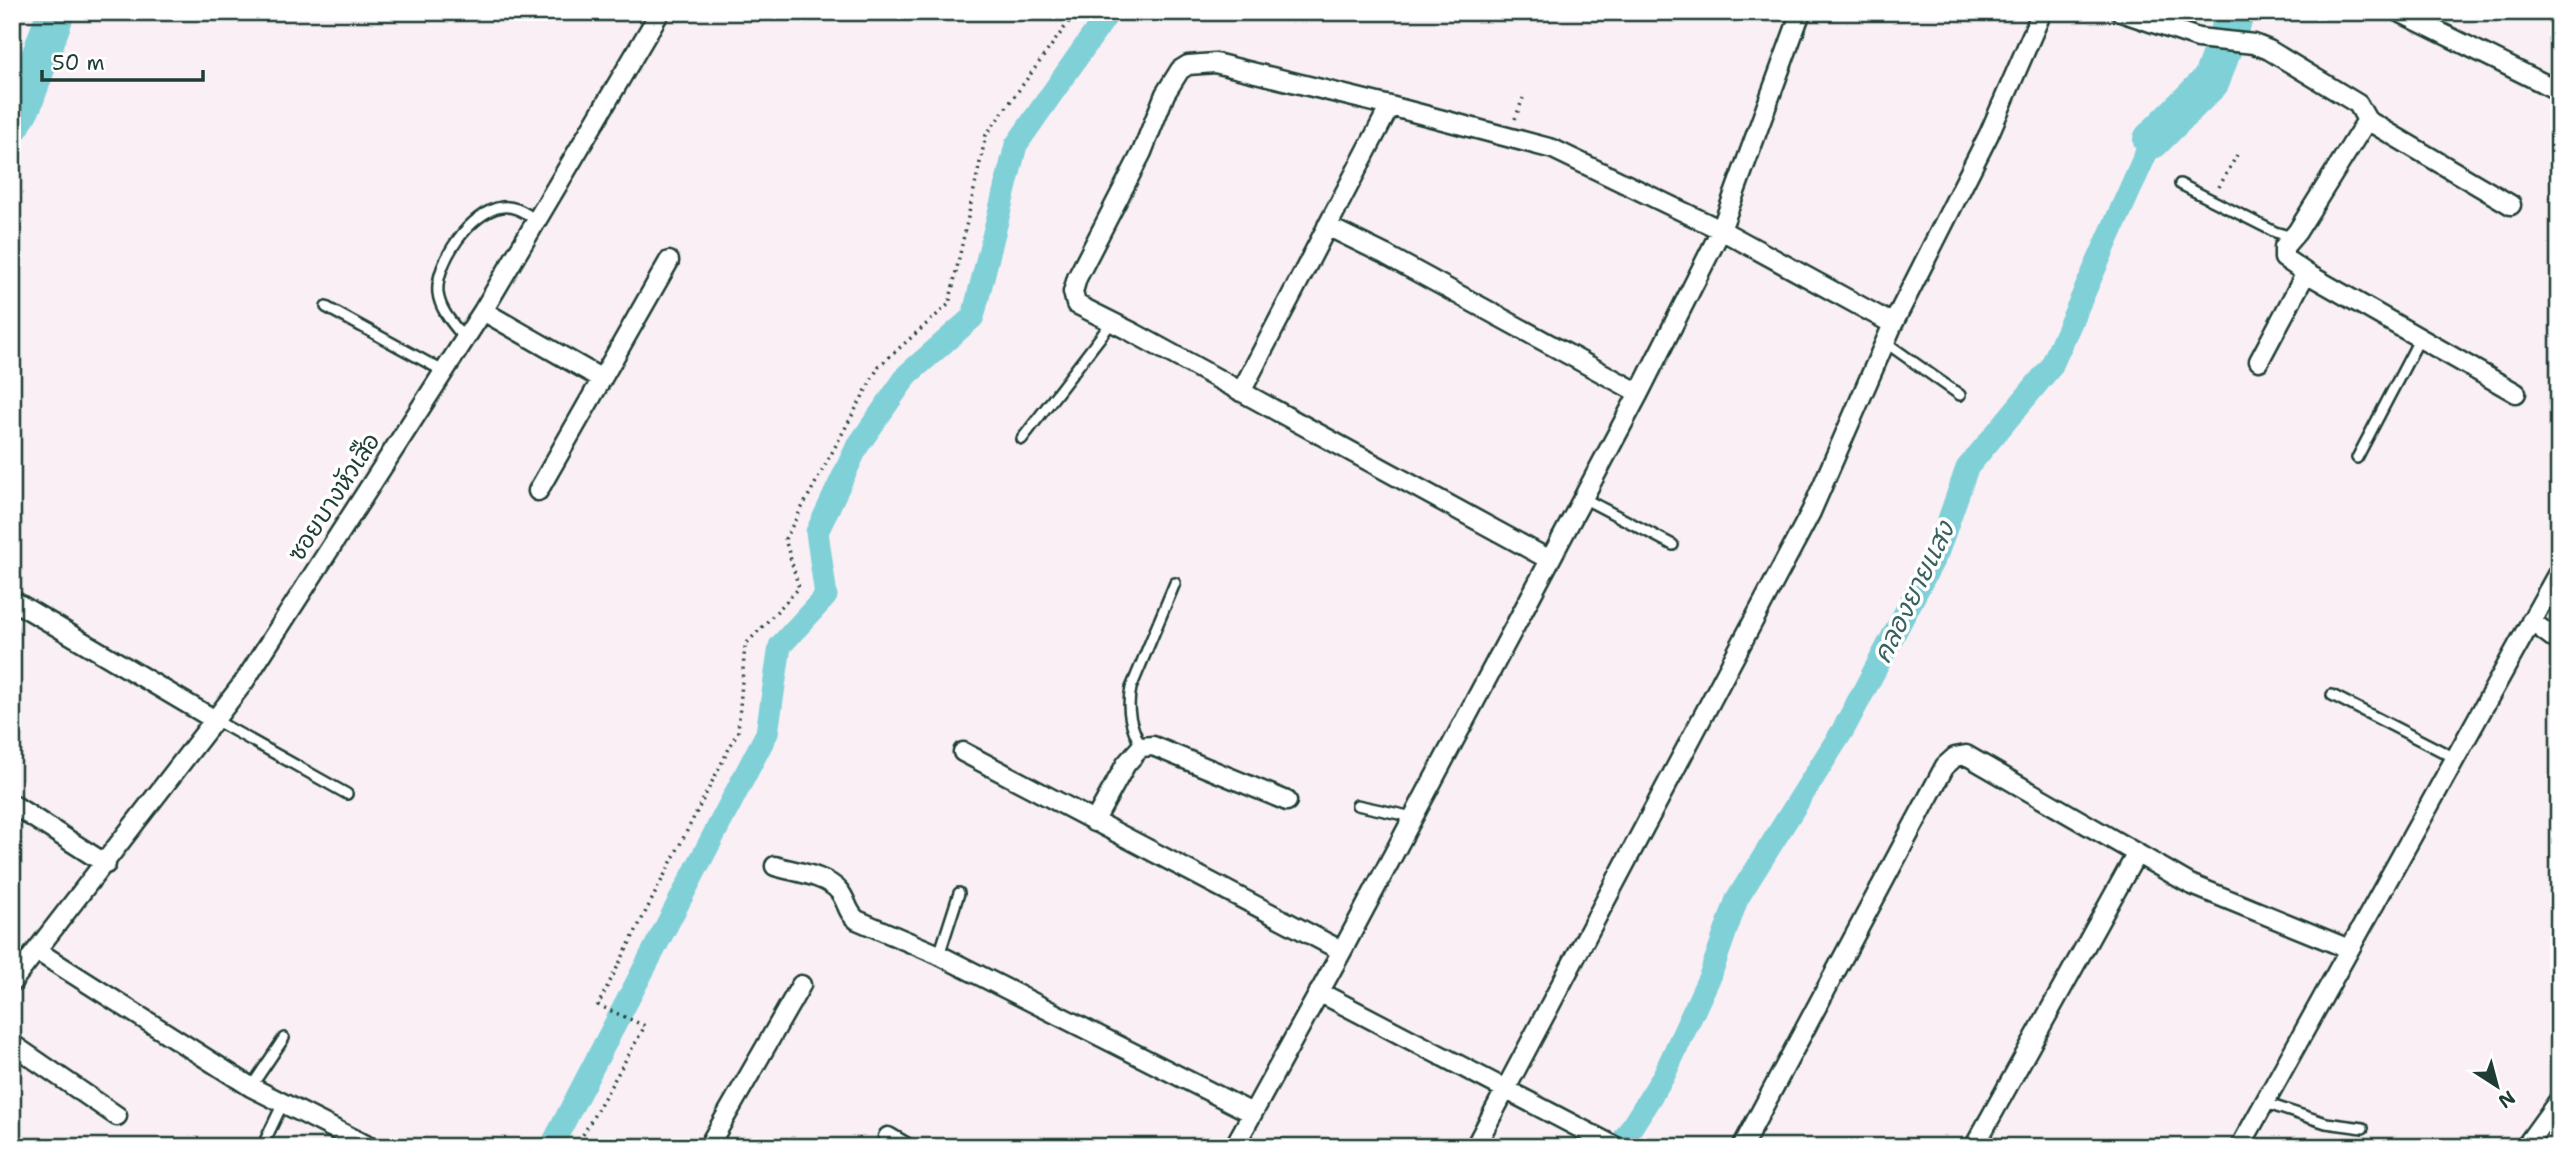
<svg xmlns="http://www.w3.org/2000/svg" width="2571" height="1159" font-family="'Shantell Sans','Playpen Sans Thai',sans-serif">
	<rect width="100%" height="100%" fill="#f9eff5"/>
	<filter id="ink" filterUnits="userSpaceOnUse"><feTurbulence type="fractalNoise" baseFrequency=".0143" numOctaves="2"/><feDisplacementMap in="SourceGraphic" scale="14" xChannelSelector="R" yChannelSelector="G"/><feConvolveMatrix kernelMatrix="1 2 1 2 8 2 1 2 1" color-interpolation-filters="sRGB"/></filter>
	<g filter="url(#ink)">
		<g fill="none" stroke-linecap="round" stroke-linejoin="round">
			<path stroke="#80d1d7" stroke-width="23" d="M551,1147l216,-414 13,-87 46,-50 -9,-64 40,-85 51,-73 65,-57 43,-172 93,-133
				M1619,1147l44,-70 47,-101 27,-77 106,-169 95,-179 29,-83 84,-101 101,-227"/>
			<path stroke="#80d1d7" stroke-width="38" d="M12,124l12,-22 32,-90
				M2152,140l59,-59 25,-69"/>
			<defs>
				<path id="service" d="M2429,27l7,-15
					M2180,184l95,48 17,5
					M326,307l117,64
					M465,339c-11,-14 -25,-28 -27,-46 -3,-30 33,-82 64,-86 13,-2 24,7 35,13
					M1885,342l75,53
					M1022,439l90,-117
					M2357,458l63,-120
					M1583,498l90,47
					M2332,695l123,63
					M215,720l132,74
					M1141,747c-10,-21 -15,-36 -10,-59l44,-105
					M1357,805l56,12
					M939,955l20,-62
					M251,1087l33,-49
					M2265,1103l61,20 37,5
					M262,1147l21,-44"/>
				<path id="minor" d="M2121,12l77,26 56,6 15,6 89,54 9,16 -70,112 -13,15v11l22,15 210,120
					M2399,12l160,79
					M2367,120l144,85
					M1327,226l59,29 253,138
					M483,311l119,68
					M2259,361l47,-88
					M1241,392l149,-286
					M538,491l131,-230
					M1550,560l-418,-228 -56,-28 -3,-12 4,-14 65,-126 23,-58 15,-24 8,-5 27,-2 175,43 163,43 168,81 172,94
					M12,600l203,120
					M2531,621l28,21
					M963,752l379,199
					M12,804l94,60
					M1094,822l32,-58 15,-17 12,-1 134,55
					M775,866c19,6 51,9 64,25 8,9 8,22 18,29l82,35 313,158
					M37,951l214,136 119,60
					M12,982l232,-300 239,-371 177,-299
					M1319,992l297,155
					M12,1044l105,72
					M888,1137l17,10
					M12,1145l3,2
					M708,1147l93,-162
					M1234,1147l108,-196 208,-391 89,-167 82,-163 80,-218
					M1475,1147l336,-635 82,-188 96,-190 53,-122
					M1742,1147l203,-381 10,-9 11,-2 224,129 159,65
					M1974,1147l163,-294
					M2240,1147l319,-576
					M2525,1147l34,-47"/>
			</defs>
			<use href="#service" stroke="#1f3d34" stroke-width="14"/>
			<use href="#minor" stroke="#1f3d34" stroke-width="23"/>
			<path stroke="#1f3d34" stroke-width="3.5" stroke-dasharray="2 5" stroke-linecap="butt" d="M1515,119l8,-21
				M2219,187l18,-32
				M576,1147l69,-121 -47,-21 140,-274 7,-86 54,-57 -14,-49 94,-173 70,-62 37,-169 90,-123"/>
			<use href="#service" stroke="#fff" stroke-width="9"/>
			<use href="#minor" stroke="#fff" stroke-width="18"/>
		</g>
	</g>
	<g text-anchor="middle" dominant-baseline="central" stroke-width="7" stroke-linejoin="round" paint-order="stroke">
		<g font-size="24" fill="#1f3d34" stroke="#fff">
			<text transform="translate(334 497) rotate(-57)">ซอยบางหัวเสือ</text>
		</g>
		<g font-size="26" font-style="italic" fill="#37625d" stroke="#fff">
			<text transform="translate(1913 592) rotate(-64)">คลองยายแสง</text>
		</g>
	</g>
	<rect width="2571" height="1159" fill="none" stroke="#fff" stroke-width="42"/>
	<rect x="21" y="21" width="2529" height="1117" fill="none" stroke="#1f3d34" stroke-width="2.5" filter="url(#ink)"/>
	<g transform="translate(2497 1086) rotate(144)" stroke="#ffffff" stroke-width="5" paint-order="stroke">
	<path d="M0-5L12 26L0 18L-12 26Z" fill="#1f3d34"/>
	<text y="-10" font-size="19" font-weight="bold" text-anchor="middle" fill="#1f3d34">N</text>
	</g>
	<path d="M42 70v10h161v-10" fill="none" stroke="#1f3d34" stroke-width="3.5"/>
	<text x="52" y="70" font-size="21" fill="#1f3d34" stroke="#ffffff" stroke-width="5" paint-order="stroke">50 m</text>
</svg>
